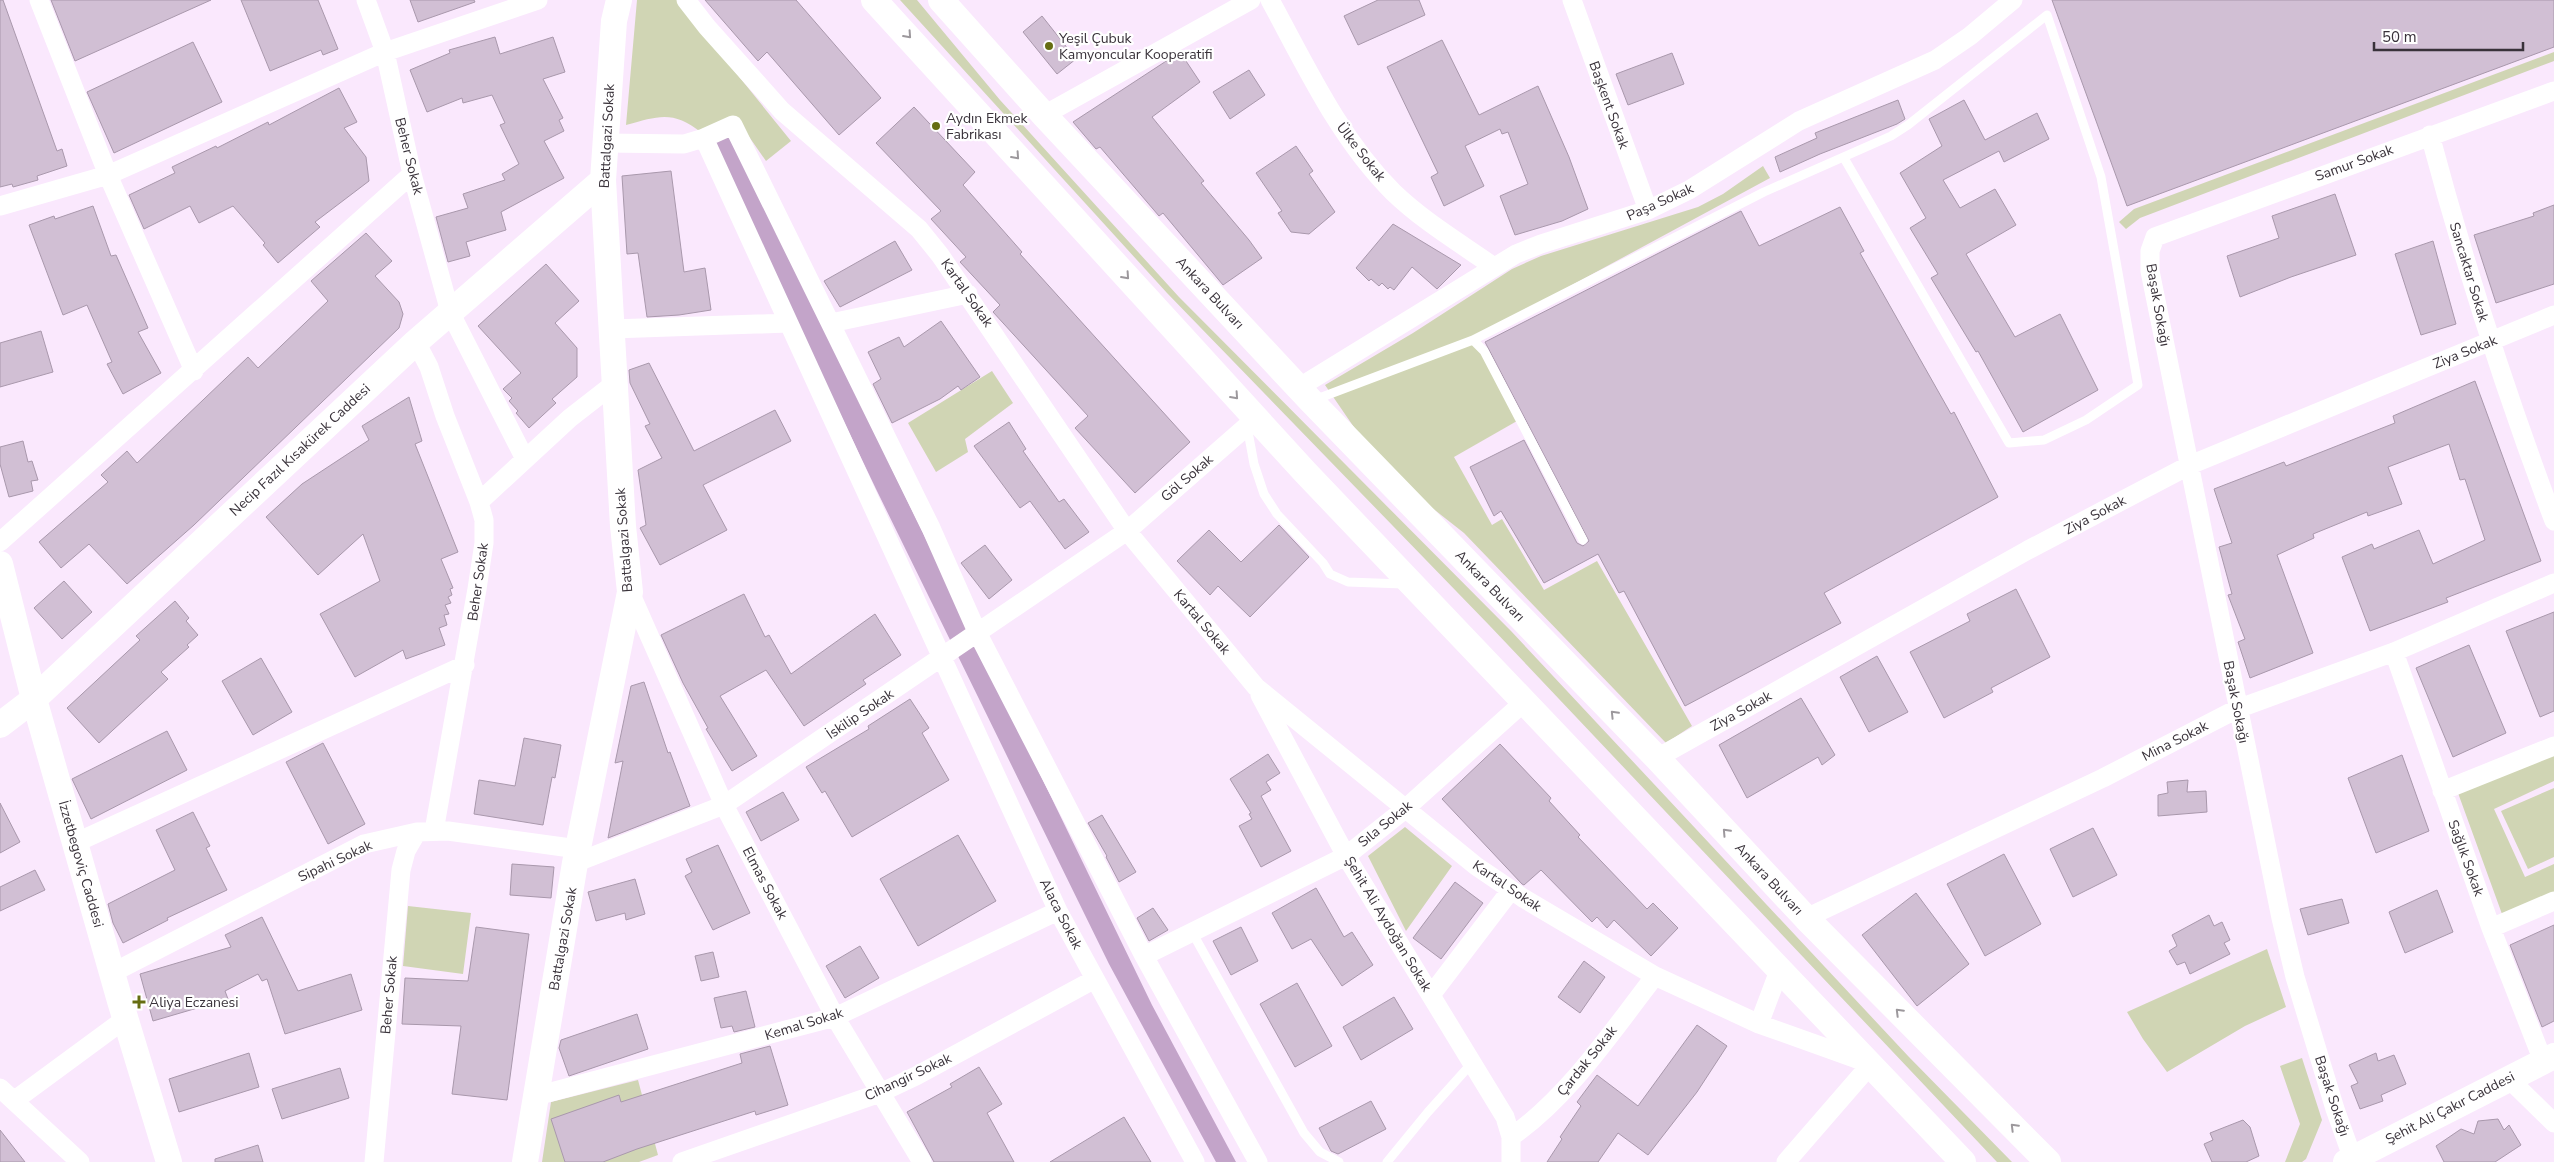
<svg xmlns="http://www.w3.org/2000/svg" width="2554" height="1162" font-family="'Nunito Sans',sans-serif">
	<rect width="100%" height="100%" fill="#fae8fd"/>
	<path fill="#d0d5b4" d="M637,0h40l114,141 -25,20 -30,-43 -34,15c-29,-23 -43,-17 -76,-8z
		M900,0h17l83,100 179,197 332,334 398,426 103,105h-15l-508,-537 -322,-332z
		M2554,52v9l-414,157 -14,11 -7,-7 15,-13z
		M1763,166l7,12 -296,160 43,83 -63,36 38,68 10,-6 42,71 53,-29 95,165 -26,17 -202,-210 -56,-44 -48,-53 -35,-51 88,-52 99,-64 29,-13 157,-49 25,-13z
		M992,371l21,32 -48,36 3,13 -32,20 -28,-49z
		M2554,755v26l-60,28 31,68 29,-13v28l-52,22 -44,-121z
		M2554,788v69l-26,12 -27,-58z
		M1405,827l47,39 -46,65 -38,-75z
		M408,906l63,7 -8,61 -60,-8z
		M2267,949l19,58 -41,19 -78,46 -24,-33 -16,-27z
		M2302,1058l20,62 -16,39 -4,3h-17l15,-38 -20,-58z
		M638,1080l20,75 -19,7h-97l9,-60z"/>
	<path fill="#c3a4c9" d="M728,131l424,874 84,157h-20l-107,-198 -233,-475 -167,-350z"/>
	<path fill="#d1bfd4" stroke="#a998ac" d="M0,0h3l54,151 5,-2 5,17 -30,10 1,4 -25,7 -1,-3 -12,3z
		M51,0h160l-136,61z
		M241,0h77l20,49 -15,6 -2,-5 -51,21z
		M410,0h64l1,2 -57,20z
		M705,0h91l85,98 -42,37 -72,-83 -9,9z
		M1378,0h41l6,15 -67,30 -14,-29z
		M2052,0h502v47l-427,159z
		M1042,16l34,43 -19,15 -34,-42z
		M495,37l5,17 53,-17 12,35 -22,7 20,39 -4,2 5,11 -20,10 20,37 -63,34 5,18 -40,12 4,14 -22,6 -12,-45 32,-9 -5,-14 42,-14 -3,-6 17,-10 -19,-39 5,-2 -13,-28 -29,8 -1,-5 -35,14 -17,-42 40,-17 -1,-3z
		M1442,40l37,75 59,-29 31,71 19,52 -26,12 -47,14 -15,-39 28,-12 -20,-52 -6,2 -2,-5 -35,17 19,40 -40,20 -13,-29 7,-4 -51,-106z
		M193,42l29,60 -108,51 -27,-61z
		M1180,52l20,30 -48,35 52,64 -3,2 48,57 13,18 -39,27 -60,-72 -4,3 -59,-69 -4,2 -23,-27z
		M1672,53l12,31 -56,21 -12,-31z
		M1249,70l16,25 -35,24 -17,-27z
		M339,88l18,34 -13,6 22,29 3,24 -54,41 5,5 -42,36 -15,-18 2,-2 -32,-37 -34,17 -9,-17 -46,23 -15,-34 46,-22 -3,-6 44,-21 1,2 51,-26 1,3z
		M1898,100l7,19 -8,5 -77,30 -40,18 -5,-15 42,-19 -2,-5z
		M1964,100l21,40 52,-27 12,26 -45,23 -5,-11 -56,29 17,28 35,-19 21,36 -50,29 49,83 45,-23 38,76 -75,42 -45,-81 -2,1 -45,-74 7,-4 -28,-46 16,-10 -26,-45 42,-27 -13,-27z
		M914,107l61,65 -12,13 59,67 -2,2 170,188 -55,51 -60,-65 13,-12 -95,-104 7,-7 -40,-43 6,-5 -35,-38 10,-8 -65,-68z
		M1296,146l17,25 -4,3 26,38 -26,22 -18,-2 -13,-19 4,-2 -26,-38z
		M671,171l13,101 21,-4 6,42 -32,5 -32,2 -9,-64 -11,1 -5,-78z
		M2335,194l21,61 -65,22 -51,20 -13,-41 52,-18 -7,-22z
		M2554,205v79l-58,19 -22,-68 60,-19 -1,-3z
		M93,206l18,50 5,-1 32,73 -10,4 23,41 -38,21 -16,-30 5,-2 -25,-57 -24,10 -34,-90 25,-9 1,3z
		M1840,207l24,44 -4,2 91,161 3,-2 44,85 -174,96 17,30 -156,83 -61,-115 -5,2 -21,-39 -54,29 -43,-72 -7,5 -24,-49 54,-27 53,103 6,3 6,-5 -104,-199 256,-131 18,35z
		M1393,224l68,41 -24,24 -25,-22 -18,23 -4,-3 -2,2 -6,-6 -3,3 -8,-7 -2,2 -13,-13z
		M366,233l26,28 -17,15 24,26 4,12 -4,14 -205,197 -67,59 -38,-40 -28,24 -22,-26 69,-60 -7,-7 26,-24 10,12 111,-106 10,11 70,-67 -17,-20z
		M895,241l17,29 -72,37 -16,-26z
		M2433,241l23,83 -35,11 -26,-81z
		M546,264l33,37 -24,22 22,25v29l-25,22 4,4 -27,25 -13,-15 2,-2 -9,-10 3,-3 -9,-9 18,-16 -43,-47z
		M941,321l39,56 -19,13 -3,-4 -18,13 -48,24 -19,-39 8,-5 -13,-27 31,-15 5,10z
		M41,331l12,41 -53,15v-44z
		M649,363l45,88 81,-41 16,31 -88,44 24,45 -67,35 -20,-37 6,-3 -8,-55 24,-12 -17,-32 5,-2 -20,-41 -1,-13z
		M2475,381l66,180 -95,37 2,4 -78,29 -28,-74 30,-13 2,5 45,-19 14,34 52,-24 -20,-61 -5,1 -11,-36 -61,23 14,37 -34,12 -1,-4 -54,22 1,4 -37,17 36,98 -63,25 -12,-36 7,-3 -17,-44 4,-1 -13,-47 13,-4 -18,-54 70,-27 2,4 109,-43 -2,-7z
		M409,397l13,44 -7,3 43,108 -17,7 12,29 -3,1 2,6 -4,2 3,6 -6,2 4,9 -5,1 3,10 -8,3 6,17 -39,14 -3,-9 -48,27 -35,-63 60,-33 -17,-47 -45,41 -52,-58 36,-33 67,-44 -7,-14z
		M1009,422l17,27 -3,2 36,51 5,-3 25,33 -24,17 -35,-48 -10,7 -46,-62z
		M23,441l5,21 4,-1 6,19 -7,1 2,10 -24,6 -9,-33v-17z
		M1279,525l30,32 -59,60 -32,-31 -8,9 -33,-34 32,-31 32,32z
		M985,545l27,35 -23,19 -28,-36z
		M64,581l28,31 -30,27 -28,-31z
		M2016,589l34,68 -59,31 2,4 -49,26 -34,-66 60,-31 -3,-7z
		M744,594l21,43 4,-2 22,39 84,-60 26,41 -38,25 3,4 -62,42 -38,-56 -46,26 37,60 -25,15 -26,-42 2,-1 -25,-45 -22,-48z
		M175,601l14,17 -3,3 12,14 -11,10 2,2 -28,25 7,7 -69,64 -32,-35 73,-68 -4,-4z
		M2554,612v99l-14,6 -34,-86z
		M2469,645l37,88 -53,24 -37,-89z
		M1877,656l31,56 -39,20 -29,-55z
		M261,658l31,54 -39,23 -31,-54z
		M644,682l24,71 2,-1 20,54 -82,32 15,-77 -8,2 16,-77z
		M1801,698l34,57 -13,10 -4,-8 -71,41 -28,-53z
		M910,699l19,29 -7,5 27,47 -97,57 -27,-46 -3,2 -16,-26 63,-38 -1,-3z
		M167,731l20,39 -96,49 -19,-40z
		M524,738l37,7 -6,33 -3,-1 -9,48 -69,-11 5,-34 36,6z
		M323,743l42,81 -37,20 -42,-82z
		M1500,744l51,54 -2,3 31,34 -2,2 69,72 6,-6 25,25 -27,28 -37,-36 -7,8 -10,-11 -5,5 -51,-52 -17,15 -2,-1 -80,-85z
		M1268,754l12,19 -14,9 5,8 -10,6 30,55 -30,16 -22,-41 13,-7 -3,-5 2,-1 -21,-34z
		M2402,755l27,76 -53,22 -28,-75z
		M2188,780l-1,12 19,-1 1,21 -49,4v-21l10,-2 -1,-11z
		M783,792l16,28 -38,21 -15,-29z
		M0,803l20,39 -20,11z
		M193,812l17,34 -4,2 21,42 -60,28 1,2 -45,23 -10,-20 -5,-19 67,-34 -19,-40z
		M1102,815l34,57 -17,10 -13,-25 1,-1 -19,-33z
		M2093,828l24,47 -44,22 -23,-48z
		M958,835l38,66 -78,45 -38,-67z
		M718,845l32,68 -37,17 -28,-54 7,-4 -6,-13z
		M2004,854l37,70 -56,32 -38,-72z
		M512,864l42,3 -3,31 -41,-3z
		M35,870l10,20 -45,21v-24z
		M635,879l10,35 -19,6 -1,-7 -29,8 -8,-29z
		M1455,882l28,21 -42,56 -28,-21z
		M1316,888l28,49 8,-5 21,33 -31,21 -31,-47 -19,10 -20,-36z
		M2437,890l16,42 -48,21 -16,-41z
		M1916,893l53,71 -52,42 -55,-71z
		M2342,899l7,24 -41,12 -8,-26z
		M1153,908l15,22 -19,11 -12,-23z
		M2209,915l5,11 8,-4 8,18 -6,3 6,11 -40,20 -5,-12 -8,3 -8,-14 8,-5 -5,-11z
		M262,917l36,74 53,-17 11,36 -77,24 -18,-55 -5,2 -4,-7 -33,17 3,8 -75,22 -13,-47 91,-27 -6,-12z
		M2554,925v96l-12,6 -32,-82z
		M476,927l53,7 -22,166 -55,-6 9,-68 -59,-2 3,-46 63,3z
		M1241,927l17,34 -27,14 -18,-34z
		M860,946l19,32 -34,20 -19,-32z
		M713,952l6,25 -18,4 -6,-25z
		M1584,961l21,16 -25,36 -22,-16z
		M1297,983l35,63 -37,21 -35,-63z
		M746,991l9,36 -21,5 -2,-6 -11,2 -7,-30z
		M1394,997l19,32 -52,31 -18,-33z
		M637,1014l11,35 -79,27 -10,-28 2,-8z
		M1697,1025l30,21 -30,46 -49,63 -30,-22 -20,29h-51l15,-23 -2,-2 21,-31 -4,-4 20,-27 41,31z
		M770,1046l18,59 -32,10 -1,-4 -118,38 -34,13h-38l-14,-43 68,-24 2,7 121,-39 -2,-9z
		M249,1053l10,34 -80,25 -10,-33z
		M2376,1053l2,8 16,-6 12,29 -25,11 2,6 -23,8 -9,-23 7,-3 -9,-18z
		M979,1067l23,37 -15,9 27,49h-80l-27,-50 45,-25 -2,-3z
		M340,1068l9,30 -67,21 -10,-30z
		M1371,1101l15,28 -48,25 -7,-3 -12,-23z
		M1124,1117l27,45h-101z
		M2498,1119l6,11 5,-5 12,20 -26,17h-51l-8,-16 25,-17 13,5 4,-13z
		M2243,1120l7,7 9,29 -13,6h-34l-8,-18 9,-4 -3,-7z
		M0,1130l25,32h-25z
		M258,1145l5,17h-48v-3z"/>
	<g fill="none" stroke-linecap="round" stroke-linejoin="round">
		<path stroke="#fff" stroke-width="9" d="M1473,340l11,11 99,189
			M1314,400l159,-60 291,-148 127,-56 17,-11 139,-110 54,162 37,208 -52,35 -42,20 -35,3 -165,-285
			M1247,426l7,38 10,30 13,20 46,49 7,11 18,8 55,2
			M1192,932l112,201 16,19 19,10
			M1387,1162l41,-50 44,-49"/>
		<path stroke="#fff" stroke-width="19" d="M39,0l69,175 86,196
			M366,0l19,52 27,122 38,138 75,147
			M686,0l21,27 75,84 137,118 21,26 187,276 129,156 220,179 47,32 132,78 104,48 112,40 -85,98
			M1270,0c36,66 69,138 123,192 30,29 67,51 101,75
			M1572,0l76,210
			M1044,115l207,-115
			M2430,135c35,131 76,259 124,386
			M704,138l354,773 137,251
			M606,143l78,1 20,-6 29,-13 198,403 47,106 166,322 114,206
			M0,206l108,-31 277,-123 153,-52
			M831,323l137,-29
			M612,329l176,-6
			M416,342l13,25 16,49 34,86 5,18v23l-7,46 -43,242
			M1298,388l218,-134 25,-10 107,-34 41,-20 110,-69 136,-61 35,-24 43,-36
			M479,502l91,-84 45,-35
			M0,542l412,-368
			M630,592l94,213 111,212 87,145
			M2394,652l97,276 52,133
			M1260,695l86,161 159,261 6,20v25
			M1657,758l371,-208 162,-85 364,-150
			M2442,791l112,-45
			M75,843l390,-178
			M575,863l149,-58 403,-274 120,-105
			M1806,918l297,-140 134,-69 157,-57 160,-69
			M2491,928l63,-27
			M1144,956l202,-100 59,-47 120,-108
			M112,973l252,-129 53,-12 31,-1 130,18
			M1431,995l80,-105
			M1759,1024l21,-56
			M2509,1079l45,44
			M0,1088l80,74
			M536,1096l299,-79 223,-106
			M15,1100l110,-81
			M1511,1137c58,-40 101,-106 144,-161
			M374,1162l27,-292 5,-19 11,-19
			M682,1162l198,-69 36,-17 179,-97
			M2354,1162l-19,-53 -40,-132 -14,-59 -131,-647v-20l5,-14 399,-146"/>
		<path stroke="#fff" stroke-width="26" d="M874,0l431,472 658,690
			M941,0l103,115 267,286 346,357 149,160 242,244
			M0,564l34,135 86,302 49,161
			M0,725l34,-26 382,-357 187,-162
			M525,1162l50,-299 55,-271 -7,-66 -20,-346 11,-159 5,-21
			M2346,1162l208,-106"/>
	</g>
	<defs><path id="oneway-chevron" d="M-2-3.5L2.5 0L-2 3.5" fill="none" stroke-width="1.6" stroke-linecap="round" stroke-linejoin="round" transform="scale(1.25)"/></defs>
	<g stroke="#9c989c">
		<use href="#oneway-chevron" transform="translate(908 35) rotate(48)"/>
		<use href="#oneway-chevron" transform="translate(1016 156) rotate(48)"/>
		<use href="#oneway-chevron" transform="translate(1126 276) rotate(48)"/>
		<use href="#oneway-chevron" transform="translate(1235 396) rotate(48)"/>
		<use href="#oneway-chevron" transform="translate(1614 714) rotate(-134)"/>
		<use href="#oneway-chevron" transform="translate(1726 832) rotate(-133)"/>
		<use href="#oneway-chevron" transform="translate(1899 1012) rotate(-135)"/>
		<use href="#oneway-chevron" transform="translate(2014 1127) rotate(-135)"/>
	</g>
	<g fill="#666d12" stroke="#fff" stroke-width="2">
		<circle cx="1049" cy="46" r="5"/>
		<circle cx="936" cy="126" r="5"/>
		<path d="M136.5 994.5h5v5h5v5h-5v5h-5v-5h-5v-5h5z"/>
	</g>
	<g text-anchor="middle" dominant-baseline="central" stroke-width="4.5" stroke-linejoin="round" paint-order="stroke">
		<g font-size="14" fill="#39323a" stroke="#fff" text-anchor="start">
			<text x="1059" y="38">Yeşil Çubuk<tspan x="1059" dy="16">Kamyoncular Kooperatifi</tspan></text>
			<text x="946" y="118">Aydın Ekmek<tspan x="946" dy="16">Fabrikası</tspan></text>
			<text x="149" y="1002">Aliya Eczanesi</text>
		</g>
		<g font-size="14" fill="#39323a" stroke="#fff">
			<text transform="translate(1609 105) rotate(70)">Başkent Sokak</text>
			<text transform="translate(607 136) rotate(-87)">Battalgazi Sokak</text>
			<text transform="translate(1361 152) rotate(52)">Ülke Sokak</text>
			<text transform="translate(409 156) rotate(76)">Beher Sokak</text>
			<text transform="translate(2354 163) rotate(-20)">Samur Sokak</text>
			<text transform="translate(1660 202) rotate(-24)">Paşa Sokak</text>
			<text transform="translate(2469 272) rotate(73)">Sancaktar Sokak</text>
			<text transform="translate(967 293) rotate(55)">Kartal Sokak</text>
			<text transform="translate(1210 293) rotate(47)">Ankara Bulvarı</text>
			<text transform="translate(2158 305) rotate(80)">Başak Sokağı</text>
			<text transform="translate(2465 352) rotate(-22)">Ziya Sokak</text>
			<text transform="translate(300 450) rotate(-43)">Necip Fazıl Kısakürek Caddesi</text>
			<text transform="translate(1187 478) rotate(-41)">Göl Sokak</text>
			<text transform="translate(2095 515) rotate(-28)">Ziya Sokak</text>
			<text transform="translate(624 540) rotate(-94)">Battalgazi Sokak</text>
			<text transform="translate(478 582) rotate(-82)">Beher Sokak</text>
			<text transform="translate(1490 586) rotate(46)">Ankara Bulvarı</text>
			<text transform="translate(1202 622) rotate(50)">Kartal Sokak</text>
			<text transform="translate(2236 702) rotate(79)">Başak Sokağı</text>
			<text transform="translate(1741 711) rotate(-29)">Ziya Sokak</text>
			<text transform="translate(860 714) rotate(-34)">İskilip Sokak</text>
			<text transform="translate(2175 741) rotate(-27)">Mina Sokak</text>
			<text transform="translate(1385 824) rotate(-39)">Sıla Sokak</text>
			<text transform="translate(2466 858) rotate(70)">Sağlık Sokak</text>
			<text transform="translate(335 861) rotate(-25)">Sipahi Sokak</text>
			<text transform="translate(81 864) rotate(74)">İzzetbegoviç Caddesi</text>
			<text transform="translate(1769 879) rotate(47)">Ankara Bulvarı</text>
			<text transform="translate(765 883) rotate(62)">Elmas Sokak</text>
			<text transform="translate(1507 886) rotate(34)">Kartal Sokak</text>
			<text transform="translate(1061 914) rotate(63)">Alaca Sokak</text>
			<text transform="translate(1388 924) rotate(59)">Şehit Ali Aydoğan Sokak</text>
			<text transform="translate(563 939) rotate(-80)">Battalgazi Sokak</text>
			<text transform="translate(389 995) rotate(-85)">Beher Sokak</text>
			<text transform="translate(804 1024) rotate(-17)">Kemal Sokak</text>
			<text transform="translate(1587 1061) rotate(-51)">Çardak Sokak</text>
			<text transform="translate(908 1077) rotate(-25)">Cihangir Sokak</text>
			<text transform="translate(2332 1096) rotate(72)">Başak Sokağı</text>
			<text transform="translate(2450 1108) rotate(-27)">Şehit Ali Çakır Caddesi</text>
		</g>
	</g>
	<path d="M2374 42v8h149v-8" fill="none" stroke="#39323a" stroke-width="2.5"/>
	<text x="2382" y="42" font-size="15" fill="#39323a" stroke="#ffffff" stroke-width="4" paint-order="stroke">50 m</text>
</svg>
